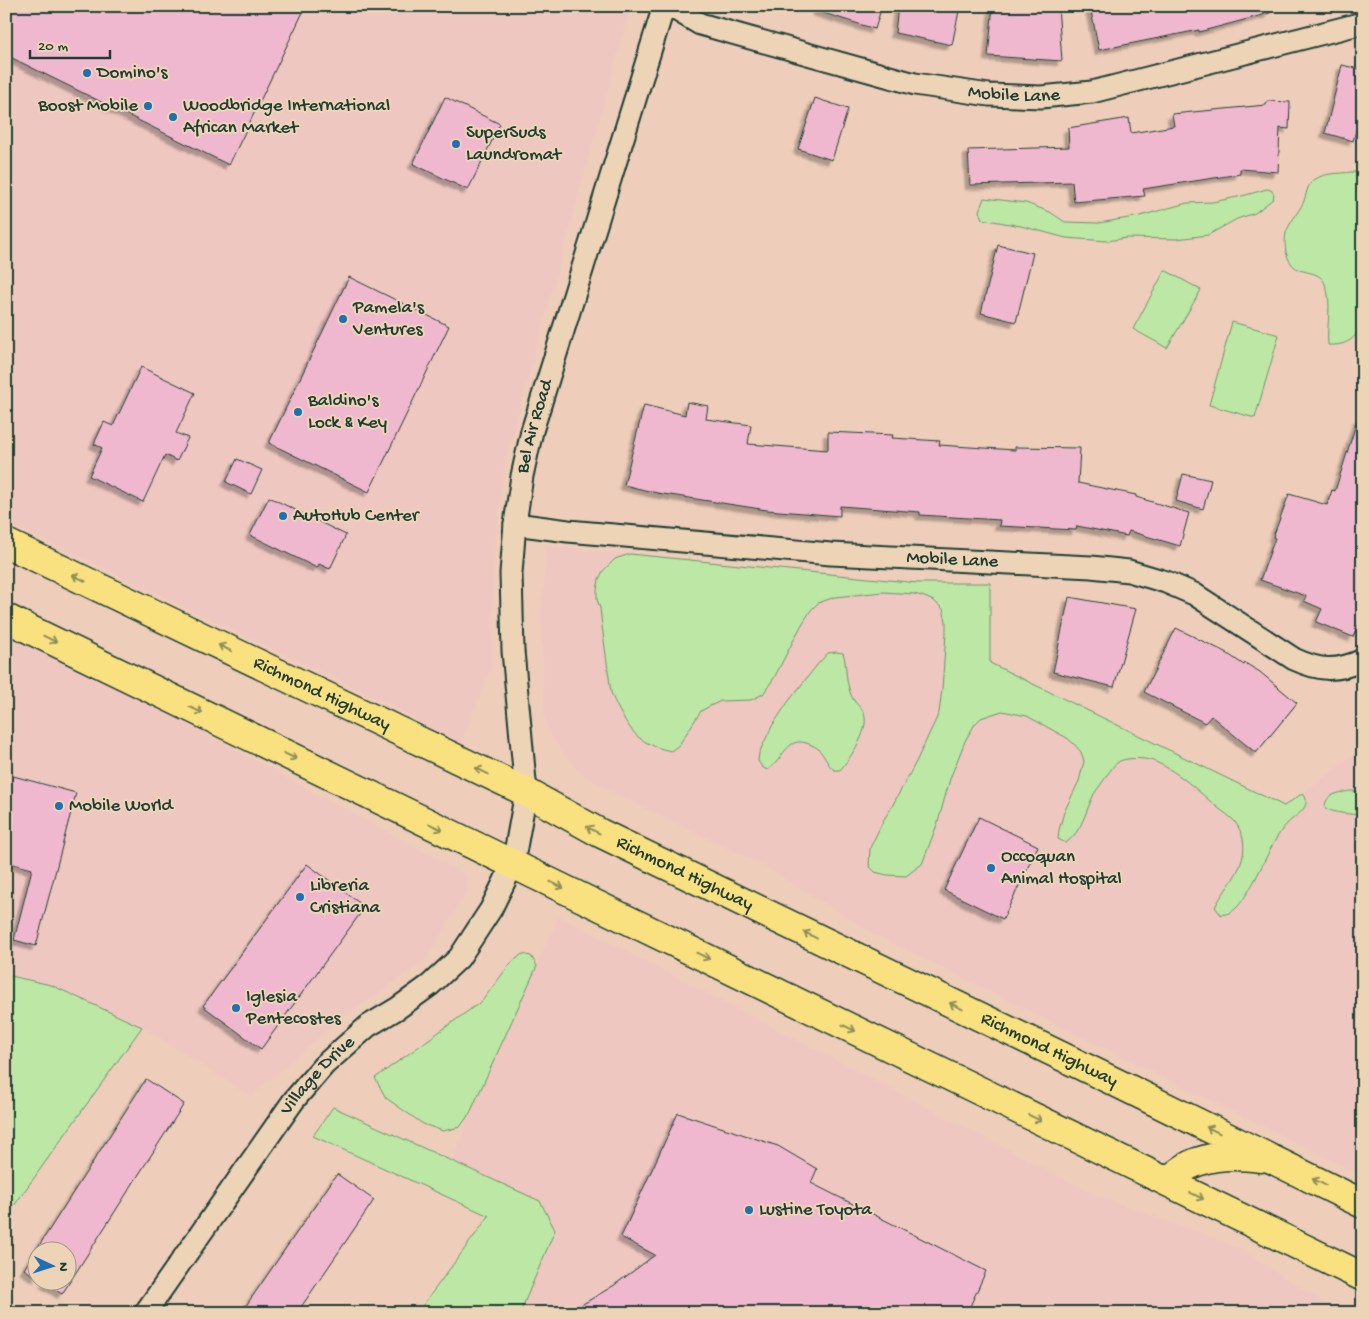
<svg xmlns="http://www.w3.org/2000/svg" width="1369" height="1319" font-family="'Gochi Hand',sans-serif">
	<defs>
		<filter id="shadow"><feDropShadow dx="-4.5" dy="4.5" stdDeviation="1" flood-color="#0004"/></filter>
	</defs>
	<rect width="100%" height="100%" fill="#eecebb"/>
	<filter id="ink" filterUnits="userSpaceOnUse"><feTurbulence type="fractalNoise" baseFrequency=".02" numOctaves="2"/><feDisplacementMap in="SourceGraphic" scale="10" xChannelSelector="R" yChannelSelector="G"/><feConvolveMatrix kernelMatrix="1 2 1 2 8 2 1 2 1" color-interpolation-filters="sRGB"/></filter>
	<g filter="url(#ink)">
		<path fill="#efc7c1" d="M6,6h625l-126,456 -11,92 -2,112 -32,82 -68,-42 -386,-184z
			M546,546l372,37h72v80l294,144 75,-57 4,-2v428l-490,-242 -111,-69 -151,-73 -30,-18 -9,-10 -19,-24 -5,-10 -4,-14 -3,-105z
			M6,626l460,248 2,17 -43,70 -89,62 -85,74 -109,-70 -91,-42 -45,-10z
			M559,916l535,278 129,47 22,11 97,61h-822l35,-83 -103,-69 18,-48z"/>
		<path fill="#bce7a4" stroke="#6e926c" d="M1351,172h12v138c-2,6 -2,11 -3,16 -4,15 -18,20 -32,19 -2,-20 5,-42 -3,-61 -6,-16 -26,-8 -34,-21 -6,-8 -7,-20 -5,-30 1,-6 13,-22 17,-30 4,-8 3,-17 11,-23 11,-8 25,-6 37,-8z
			M1267,189l4,1 3,4 -1,5 -18,14 -18,6 -29,16 -31,4 -51,-1 -19,3 -41,-3 -45,-12 -39,-7 -3,-8 5,-13 42,5 24,9 15,10 34,1 41,-7 47,-13 26,-1 29,-6z
			M1165,270l36,20 -34,58 -34,-19z
			M1232,322l47,13 -24,83 -46,-13z
			M630,554l288,29h72v80l294,143 19,-13c10,14 -6,21 -15,30 -6,5 -10,13 -14,19 -9,16 -29,65 -45,71 -2,1 -5,1 -8,2l-6,-8c12,-23 33,-40 28,-68 -1,-6 -5,-13 -8,-17 -5,-6 -12,-10 -18,-15 -19,-16 -37,-34 -61,-45 -9,-4 -27,-5 -36,-1 -6,3 -9,9 -13,14 -4,7 -9,13 -13,19 -9,18 -11,36 -28,49l-8,-4 1,-9 5,-18 15,-31 5,-20 -3,-9 -7,-8 -7,-6 -31,-17 -9,-5 -25,-5 -21,7 -6,6 -10,17 -15,38 -12,43 -16,42 -16,12 -19,-1 -12,-3 -6,-6 1,-18 14,-29 6,-9 26,-48 23,-49 3,-24 4,-56v-12l-3,-12 -9,-8 -12,-5 -8,-2 -31,-2 -48,5 -17,6 -7,7 -10,16 -27,52 -11,16 -12,6 -30,1 -11,5 -9,5 -22,34 -8,6c-10,-2 -22,-6 -30,-12 -11,-7 -26,-34 -30,-47l-9,-66 -2,-18 -3,-9v-9l2,-11 4,-8 12,-12z
			M836,652l7,1c4,12 2,24 6,35 1,5 3,10 6,14 3,3 6,6 8,9 9,17 -12,46 -23,59h-6c-8,-7 -10,-16 -17,-22 -3,-2 -7,-4 -11,-5 -20,-7 -24,20 -39,27l-5,-3 -4,-6 1,-8 13,-27 16,-24 29,-37 11,-12z
			M1352,791l11,1v23c-12,-1 -27,-1 -38,-7 -1,-14 16,-16 27,-17z
			M522,954l9,2 6,10 -67,147 -10,14 -17,4 -20,-7 -37,-26 -11,-20 107,-77 28,-37z
			M6,975l45,10 91,42 -136,190z
			M333,1107l207,94 15,29 -35,83h-103l72,-97 -176,-80z"/>
		<path fill="#f0b8ce" stroke="#1f3d34" filter="url(#shadow)" d="M6,6h300l-77,159 -223,-110z
			M818,6h64l-7,23 -58,-18z
			M898,6h62l-8,39 -57,-12z
			M993,6h65l4,55 -74,-5z
			M1090,6h179l1,7 -71,19v-2l-100,20z
			M1342,65l21,5v37l-10,34 -28,-8z
			M445,97l55,27 -32,66 -55,-26z
			M815,98l33,11 -16,51 -34,-11z
			M1267,101l23,1 -1,27 -9,-1 -2,44 -38,-3v5l-97,15 2,7 -71,6 -2,-20 -102,3 -2,-35 101,-3 -1,-19 61,-10 2,15 43,-7 -2,-12 94,-9z
			M998,245l35,8 -17,69 -35,-9z
			M349,277l100,49 -80,166 -100,-49z
			M141,367l54,26 -19,40 12,5 -11,23 -12,-6 -22,47 -54,-26 13,-28 -8,-4 10,-22 9,4z
			M687,402l21,4 -2,13 45,6 -3,19 80,6v-18l65,3 -1,3 48,3 -1,4 76,5v-3l65,1 -2,35 58,12v2l53,16 -9,33 -51,-15 -2,5 -50,-10 -1,4 -77,-4 1,-6 -80,-5v-3l-80,-6v10l-73,-6 -110,-17 -33,-8 20,-80 41,10z
			M1358,418l5,1v196l-10,22 -37,-15 6,-13 -18,-8 2,-5 -46,-16 15,-42 -2,-1 16,-43 38,11 5,-15 3,1z
			M237,459l25,11 -11,24 -25,-12z
			M1183,474l28,6 -8,29 -27,-8z
			M269,497l77,38 -16,34 -11,-5 -2,4 -67,-33z
			M1069,597l67,12 -22,78 -61,-15z
			M1176,628l49,24 19,13 1,-2 15,9 37,31 -41,50 -45,-37 -6,7 -61,-31z
			M6,774l70,19 -40,153 -22,-6 18,-71 -26,-7z
			M979,817l59,29 -35,73 -59,-29z
			M307,864l58,43 -104,142 -58,-43z
			M146,1079l38,25 -122,190 -19,-12h25v-30h-30v26l-14,-9z
			M678,1113l100,33 39,23 -6,14 175,88 -19,42h-399l45,-27 42,-31 -34,-18z
			M337,1174l37,26 -77,113h-56z"/>
		<g fill="none" stroke-linecap="round" stroke-linejoin="round">
			<defs>
				<g id="minor">
					<path id="s1" d="M670,6l30,18 215,60 74,11 52,2 51,-5 271,-69"/>
					<path id="s2" d="M515,524l53,7 263,23 260,13 38,4 37,11 28,12 100,65c26,12 42,13 69,1"/>
					<path id="s3" d="M145,1313l149,-213 30,-35 44,-39 30,-18 32,-23 29,-27 32,-49 22,-45 13,-72 -13,-141 -2,-78 4,-49 7,-48 10,-45 132,-425"/>
				</g>
				<g id="primary">
					<path id="s4" d="M6,543l520,249 74,41 517,250 246,121"/>
					<path d="M6,618l1357,659"/>
					<path d="M1167,1181c8,-5 15,-12 23,-16 23,-11 47,-10 71,-7"/>
				</g>
			</defs>
			<use href="#minor" stroke="#1f3d34" stroke-width="25"/>
			<use href="#primary" stroke="#1f3d34" stroke-width="31"/>
			<use href="#minor" stroke="#eed4b6" stroke-width="21"/>
			<use href="#primary" stroke="#fae180" stroke-width="28"/>
		</g>
		<defs><path id="oneway-shaft" d="M-6 0H5M1.5-3L5.5 0L1.5 3" fill="none" stroke-width="1.6" stroke-linecap="round" stroke-linejoin="round" transform="scale(1.25)"/></defs>
		<g stroke="#8c8f5a">
			<use href="#oneway-shaft" transform="translate(79 578) rotate(-154)"/>
			<use href="#oneway-shaft" transform="translate(50 639) rotate(26)"/>
			<use href="#oneway-shaft" transform="translate(225 648) rotate(-154)"/>
			<use href="#oneway-shaft" transform="translate(196 710) rotate(26)"/>
			<use href="#oneway-shaft" transform="translate(290 756) rotate(26)"/>
			<use href="#oneway-shaft" transform="translate(482 771) rotate(-154)"/>
			<use href="#oneway-shaft" transform="translate(436 827) rotate(26)"/>
			<use href="#oneway-shaft" transform="translate(593 830) rotate(-152)"/>
			<use href="#oneway-shaft" transform="translate(557 885) rotate(26)"/>
			<use href="#oneway-shaft" transform="translate(810 935) rotate(-154)"/>
			<use href="#oneway-shaft" transform="translate(703 956) rotate(26)"/>
			<use href="#oneway-shaft" transform="translate(956 1006) rotate(-154)"/>
			<use href="#oneway-shaft" transform="translate(849 1028) rotate(26)"/>
			<use href="#oneway-shaft" transform="translate(1035 1118) rotate(26)"/>
			<use href="#oneway-shaft" transform="translate(1213 1130) rotate(-154)"/>
			<use href="#oneway-shaft" transform="translate(1319 1182) rotate(-154)"/>
			<use href="#oneway-shaft" transform="translate(1197 1196) rotate(26)"/>
		</g>
	</g>
	<g fill="#1f6fb2" stroke="#eed4b6" stroke-width="2">
		<circle cx="87" cy="73" r="5"/>
		<circle cx="148" cy="106" r="5"/>
		<circle cx="173" cy="117" r="5"/>
		<circle cx="456" cy="144" r="5"/>
		<circle cx="343" cy="319" r="5"/>
		<circle cx="298" cy="412" r="5"/>
		<circle cx="283" cy="516" r="5"/>
		<circle cx="59" cy="806" r="5"/>
		<circle cx="991" cy="868" r="5"/>
		<circle cx="300" cy="897" r="5"/>
		<circle cx="236" cy="1008" r="5"/>
		<circle cx="749" cy="1210" r="5"/>
	</g>
	<g text-anchor="middle" dominant-baseline="central" stroke-width="4" stroke-linejoin="round" paint-order="stroke">
		<g font-size="19" fill="#1f3d34" stroke="#eed4b6" text-anchor="start">
			<text x="97" y="73">Domino's</text>
			<text x="138" y="106" text-anchor="end">Boost Mobile</text>
			<text x="183" y="106">Woodbridge International<tspan x="183" dy="22">African Market</tspan></text>
			<text x="466" y="133">SuperSuds<tspan x="466" dy="22">Laundromat</tspan></text>
			<text x="353" y="308">Pamela's<tspan x="353" dy="22">Ventures</tspan></text>
			<text x="308" y="401">Baldino's<tspan x="308" dy="22">Lock &amp; Key</tspan></text>
			<text x="293" y="516">AutoHub Center</text>
			<text x="69" y="806">Mobile World</text>
			<text x="1001" y="857">Occoquan<tspan x="1001" dy="22">Animal Hospital</tspan></text>
			<text x="310" y="886">Libreria<tspan x="310" dy="22">Cristiana</tspan></text>
			<text x="246" y="997">Iglesia<tspan x="246" dy="22">Pentecostes</tspan></text>
			<text x="759" y="1210">Lustine Toyota</text>
		</g>
		<g font-size="19" fill="#1f3d34" stroke="#eed4b6">
			<text stroke="none"><textPath href="#s1" startOffset="358">Mobile Lane</textPath></text>
			<text stroke="none"><textPath href="#s3" startOffset="1029">Bel Air Road</textPath></text>
			<text stroke="none"><textPath href="#s2" startOffset="439">Mobile Lane</textPath></text>
			<text stroke="none"><textPath href="#s4" startOffset="350">Richmond Highway</textPath></text>
			<text stroke="none"><textPath href="#s4" startOffset="755">Richmond Highway</textPath></text>
			<text stroke="none"><textPath href="#s4" startOffset="1160">Richmond Highway</textPath></text>
			<text stroke="none"><textPath href="#s3" startOffset="294">Village Drive</textPath></text>
		</g>
	</g>
	<rect width="1369" height="1319" fill="none" stroke="#eed4b6" stroke-width="25"/>
	<rect x="12" y="12" width="1344" height="1294" fill="none" stroke="#1f3d34" stroke-width="2" filter="url(#ink)"/>
	<g transform="translate(52 1266) rotate(94)"><circle r="24" fill="#eed4b6" stroke="#9b9882"/>
	<path d="M0-4L9 19L0 12L-9 19Z" fill="#1f6fb2"/>
	<text y="-8" font-size="14" font-weight="bold" text-anchor="middle" fill="#1f3d34">N</text>
	</g>
	<path d="M30 50v8h80v-8" fill="none" stroke="#1f3d34" stroke-width="2.5"/>
	<text x="38" y="50" font-size="15" fill="#1f3d34" stroke="#eed4b6" stroke-width="4" paint-order="stroke">20 m</text>
</svg>
